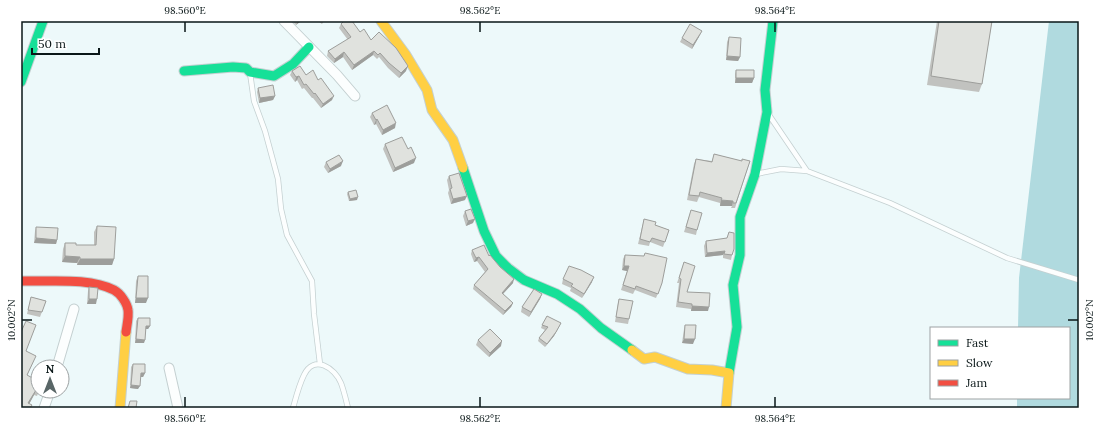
<svg xmlns="http://www.w3.org/2000/svg" width="1100" height="429" font-family="Lora,serif">
	<rect width="100%" height="100%" fill="#edf9fa"/>
	<path fill="#b0dadf" d="M1049,21h30v387h-62v-10h52v-70h-51l1,-50z"/>
	<g fill="none" stroke-linecap="round" stroke-linejoin="round">
		<defs>
			<path id="lane" d="M250,73l4,28 11,30 13,48 3,30 6,26 25,46 2,33 6,50
				M769,115l38,56 83,32 117,55 72,22
				M756,174l25,-5 26,2
				M293,408c3,-11 6,-23 11,-33 10,-21 31,-7 37,8 3,8 5,17 7,25"/>
			<path id="street" d="M284,21l53,54 18,21
				M57,367l17,-58
				M169,368l9,40
				M44,408l6,-17"/>
			<path id="fast" d="M184,71l49,-4 13,1 4,4 24,4 19,-12 16,-17
				M21,82l22,-61
				M463,168l21,63 12,25 12,12 16,12 33,14 23,15 21,19 31,22
				M729,373l8,-46 -4,-42 7,-30v-38l15,-43 12,-62 -2,-22 8,-69"/>
			<path id="slow" d="M381,21l25,34 21,35 5,20 21,30 10,28
				M632,350l12,9 11,-2 33,12 24,1 17,3 -3,35
				M120,408l6,-76"/>
			<path id="jam" d="M21,281c28,1 68,-4 93,9 6,3 13,13 14,20 1,6 -1,15 -2,22"/>
		</defs>
		<use href="#lane" stroke="#c4d0d1" stroke-width="6"/>
		<use href="#street" stroke="#c4d0d1" stroke-width="11"/>
		<use href="#fast" stroke="#c4d0d1" stroke-width="11"/>
		<use href="#slow" stroke="#c4d0d1" stroke-width="11"/>
		<use href="#jam" stroke="#c4d0d1" stroke-width="11"/>
		<use href="#lane" stroke="#fcfefe" stroke-width="4.5"/>
		<use href="#street" stroke="#fcfefe" stroke-width="9"/>
		<use href="#fast" stroke="#16e098" stroke-width="9"/>
		<use href="#slow" stroke="#ffcf43" stroke-width="9"/>
		<use href="#jam" stroke="#f24e42" stroke-width="9"/>
	</g>
	<path fill="#c1c2bf" d="M292,21h9l-5,4z
		M318,21h6l-2,3z
		M937,21h55l-10,63 -3,8 -52,-7z
		M341,24l19,8 11,8 35,31 -7,7 -11,-10 -9,-11 -2,2 -4,-4 -21,15 -9,-13 -9,6 -7,-7 1,-5 20,-11 -9,-12z
		M700,35l-8,14 -12,-7 2,-4z
		M729,37l11,20 -2,4 -12,-1 1,-18z
		M736,70l18,8 -2,5h-17v-9z
		M292,71l14,4 12,5 14,20 -11,8 -8,-10h-1l-8,-10 -2,1 -5,-9 -2,2 -5,-7z
		M258,88l17,8 -2,4 -14,3 -2,-11z
		M372,113l23,15 -13,7 -6,-11 -2,1 -4,-8z
		M385,144l23,5 6,14 -21,9 -10,-23z
		M714,154l27,7h9l-15,47h-4l1,-2h-12v-3l-21,-6 -2,5 -10,-2 7,-36 2,-5 16,2z
		M326,162l15,4 -13,7 -4,-6z
		M449,176l16,24 -14,4 -3,-11 1,-3 -2,-10z
		M348,192l9,8 -8,1 -2,-7z
		M691,210l6,20 -1,5 -12,-3z
		M465,211l8,12 -7,3 -3,-10z
		M644,219l11,6 14,5 -6,17 -13,-5 -1,4 -11,-2z
		M97,226l17,33 -2,6h-35v-2l-15,-1 1,-13 2,-6 11,2h18v-13z
		M36,227l21,13 -1,4 -22,-1 1,-12z
		M729,232l3,23 -1,5 -8,-2v-3l-18,2 -1,-11 2,-5 21,-2z
		M472,250l17,6 24,27 -10,11 10,9 -2,4 -8,8 -30,-26 1,-4 11,-13 -8,-11 -3,1 -3,-8z
		M625,255l37,28 -6,15 -21,-8 -2,4 -12,-4 6,-19 -5,-1 1,-11z
		M684,262l3,30 21,19h-17v-2l-15,-2 3,-24h-2z
		M138,276l8,27h-11l1,-22z
		M563,279l29,3 -10,16 -12,-7 1,-3 -9,-4z
		M89,287l7,17h-9l1,-13z
		M542,294l-2,5 -11,18 -8,-5 1,-5z
		M31,297l15,4 -6,16 -13,-3z
		M619,299l10,20 -1,5 -13,-2 3,-19z
		M138,318l12,8 -2,3h-2l-2,14h-9l1,-22z
		M561,323l-7,13 -9,11 -7,-6 1,-3 6,-8 -4,-2 1,-3z
		M685,325l8,19 -11,-1 2,-14z
		M478,340l23,6 -12,11 -13,-12z
		M26,351l8,9 -7,16 12,15 -2,5 -3,-1 -5,9 -8,4z
		M133,364l12,9 -2,4h-3l-2,12 -8,-1 1,-21z"/>
	<path fill="#9d9e9b" d="M298,21h3l-5,4z
		M702,31l-2,4 -8,14 1,-4z
		M374,51l-1,4 -21,15 2,-5z
		M344,52l-1,5 -9,6 1,-4z
		M727,56l13,1 -2,4 -12,-1z
		M408,66l-2,5 -7,7 2,-5z
		M299,76l-2,4 -2,2 1,-5z
		M736,78h18l-2,5h-17z
		M275,96l-2,4 -14,3 1,-5z
		M334,96l-2,4 -11,8 2,-4z
		M377,119l-1,5 -2,1 2,-5z
		M396,123l-1,5 -13,7 1,-5z
		M416,158l-2,5 -21,9 2,-4z
		M343,161l-2,5 -13,7 2,-4z
		M467,196l-2,4 -14,4 2,-5z
		M358,197l-1,3 -8,1 1,-2z
		M721,200l12,1 -1,5h-12z
		M475,219l-2,4 -7,3 2,-5z
		M36,238l21,2 -1,4 -22,-1z
		M725,251l-2,4 -18,2 2,-4z
		M65,256l15,1 -3,6 -15,-1z
		M479,257l-2,4 -3,1 2,-4z
		M80,259h34l-2,6h-35z
		M624,266h5l-2,5 -5,-1z
		M594,277l-2,5 -10,16 2,-4z
		M514,279l-1,4 -13,14 2,-4z
		M542,294l-2,5 -11,18 2,-5z
		M136,298h12l-2,5h-11z
		M89,299h8l-1,5h-9z
		M513,303l-2,4 -8,8 2,-4z
		M692,306l17,1 -1,4h-17z
		M561,323l-7,13 -9,11z
		M146,326h4l-2,3h-4z
		M136,339l9,1 -1,3h-9z
		M684,339h11l-2,5 -11,-1z
		M502,341l-1,5 -12,11 1,-4z
		M141,373h4l-2,4h-4z
		M131,385l9,1 -2,3 -8,-1z
		M36,390l-2,5 -7,13 1,-5z"/>
	<path fill="#e0e2de" stroke="#9d9e9b" d="M344,21h8l8,11 4,-3 7,11 8,-8 17,16 12,18 -7,7 -12,-10 -9,-10 -2,2 -4,-4 -20,14 -10,-13 -9,7 -7,-8 23,-14 -10,-13z
		M939,21h53l-10,63 -51,-8z
		M690,24l12,7 -9,14 -11,-7z
		M729,37l12,1 -1,19 -13,-1z
		M300,66l6,9 7,-5 5,10 3,-2 13,18 -11,8 -8,-11 -1,1 -8,-10 -2,1 -5,-9 -3,1 -4,-6z
		M736,70h18v8h-18z
		M273,85l2,11 -15,2 -2,-10z
		M387,105l9,18 -13,7 -6,-11 -1,1 -4,-7z
		M402,137l6,12 3,-2 5,11 -21,10 -10,-24z
		M714,154l28,7v-2l8,2 -14,42h-3v-2l-12,-1 1,-2 -22,-6 -1,4 -10,-1 7,-36 16,3z
		M339,155l4,6 -13,8 -4,-7z
		M459,173l8,23 -14,3 -3,-10 2,-1 -3,-12z
		M356,190l2,7 -8,2 -2,-7z
		M471,209l4,10 -7,2 -3,-10z
		M691,210l11,3 -5,17 -11,-3z
		M644,219l12,3 -1,3 14,5 -4,12 -13,-4 -2,4 -10,-3z
		M97,226l19,1 -2,32h-34v-2l-15,-1v-13h11v2h20z
		M36,227l22,1 -1,12 -21,-2z
		M729,232l5,1v16l-2,6 -8,-1 1,-3 -18,2 -1,-12 21,-3z
		M484,245l5,11 1,-1 10,12 14,12 -12,14 11,10 -8,8 -31,-26 14,-16 -9,-12 -3,1 -4,-8z
		M645,253l22,5 -5,25 -4,11 -22,-8 -1,3 -12,-4 6,-19h-5l1,-11 19,1z
		M684,262l11,4 -8,26 23,1 -1,14 -17,-1v-2l-14,-2 3,-23 -2,-1z
		M569,266l12,4 13,7 -10,17 -13,-8 2,-2 -10,-5z
		M138,276h10v22h-12z
		M89,287l9,1 -1,11h-8z
		M534,289l8,5 -11,18 -9,-5z
		M31,297l15,4 -4,11 -14,-2z
		M619,299l14,2 -4,18 -13,-2z
		M547,316l14,7 -5,9 -9,12 -8,-6 9,-11 -6,-2z
		M138,318h12v8h-4l-1,14 -9,-1z
		M26,321l10,4 -10,26 10,5 -9,19 11,6v10h1h-1l-2,-1 -8,13 4,2 -2,3h-9v-76z
		M685,325h11l-1,14h-11z
		M490,329l12,12 -12,12 -12,-13z
		M133,364h12v9h-4l-1,13 -9,-1z
		M130,401h7l-1,7h-8z"/>
	<path fill="none" stroke="#0a1718" stroke-width="1.5" d="M185,22v10M480,22v10M775,22v10M22,320h10M1068,320h10M185,397v10M480,397v10M775,397v10"/>
	<rect width="1100" height="429" fill="none" stroke="#ffffff" stroke-width="44"/>
	<rect x="930" y="327" width="140" height="72" fill="#ffffff" stroke="#9da2a3"/>
	<rect x="938" y="340" width="20" height="6" fill="#16e098" stroke="#9da2a3"/>
	<text x="966" y="347" font-size="12" fill="#0a1718">Fast</text>
	<rect x="938" y="360" width="20" height="6" fill="#ffcf43" stroke="#9da2a3"/>
	<text x="966" y="367" font-size="12" fill="#0a1718">Slow</text>
	<rect x="938" y="380" width="20" height="6" fill="#f24e42" stroke="#9da2a3"/>
	<text x="966" y="387" font-size="12" fill="#0a1718">Jam</text>
	<g transform="translate(50 379)"><circle r="19" fill="#ffffff" stroke="#9da2a3"/>
	<path d="M0-3L7 15L0 10L-7 15Z" fill="#596667"/>
	<text y="-6" font-size="11" font-weight="bold" text-anchor="middle" fill="#0a1718">N</text>
	</g>
	<path d="M32 48v6h67v-6" fill="none" stroke="#0a1718" stroke-width="2"/>
	<text x="38" y="48" font-size="12" fill="#0a1718" stroke="#ffffff" stroke-width="3" paint-order="stroke">50 m</text>
	<rect x="22" y="22" width="1056" height="385" fill="none" stroke="#0a1718" stroke-width="1.5"/>
	<g font-size="10" text-anchor="middle" fill="#0a1718">
		<text x="185" y="14">98.560°E</text>
		<text x="480" y="14">98.562°E</text>
		<text x="775" y="14">98.564°E</text>
		<text transform="translate(11 320) rotate(-90)" y="4">10.002°N</text>
		<text transform="translate(1089 320) rotate(-90)" y="4">10.002°N</text>
		<text x="185" y="422">98.560°E</text>
		<text x="480" y="422">98.562°E</text>
		<text x="775" y="422">98.564°E</text>
	</g>
</svg>
